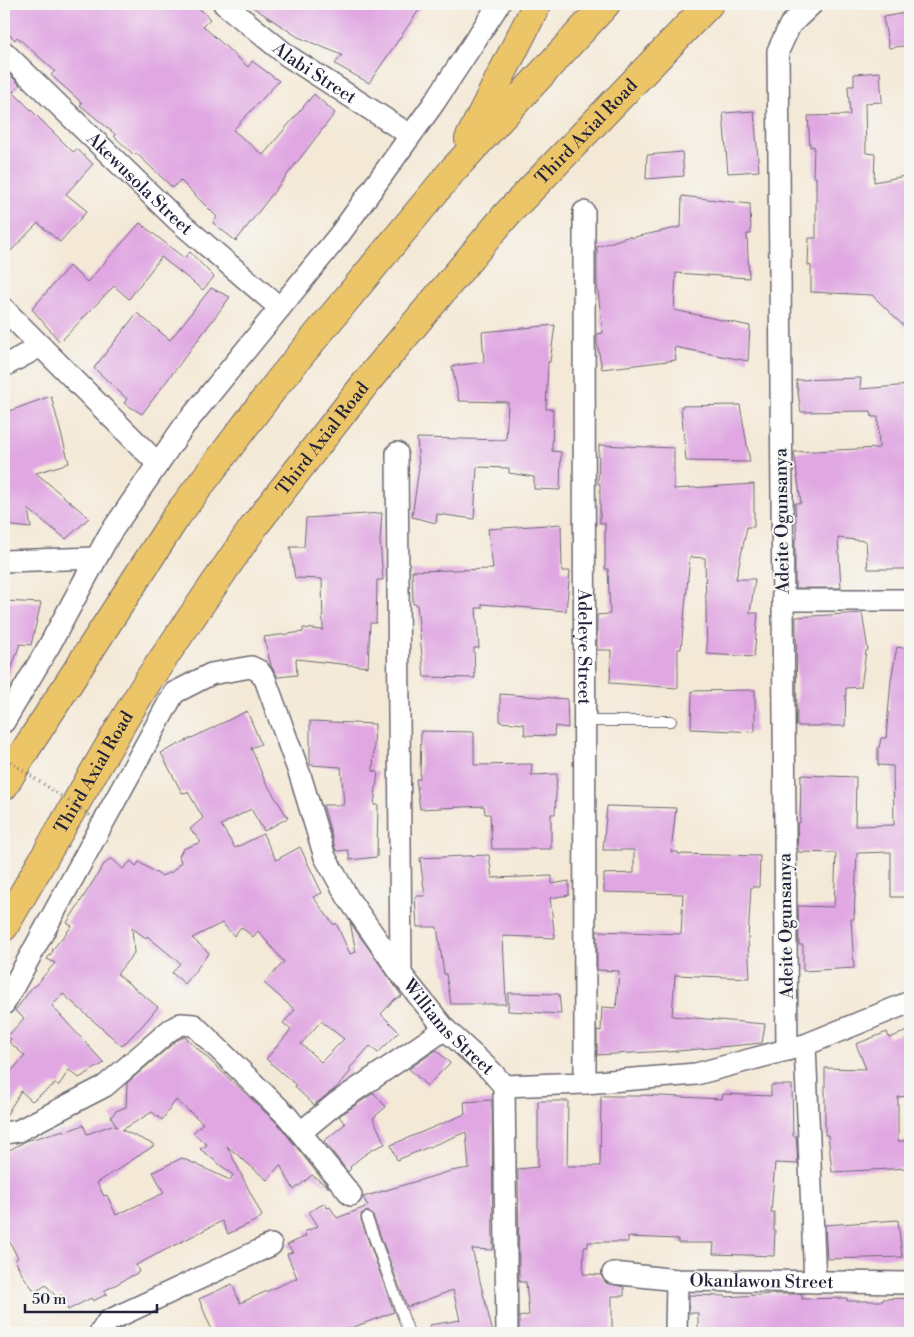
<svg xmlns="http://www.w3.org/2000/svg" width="914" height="1337" font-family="'Libre Bodoni',serif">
	<rect width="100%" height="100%" fill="#f6f6f2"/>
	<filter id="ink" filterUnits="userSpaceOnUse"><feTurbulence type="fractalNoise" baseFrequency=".02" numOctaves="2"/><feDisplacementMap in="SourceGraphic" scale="10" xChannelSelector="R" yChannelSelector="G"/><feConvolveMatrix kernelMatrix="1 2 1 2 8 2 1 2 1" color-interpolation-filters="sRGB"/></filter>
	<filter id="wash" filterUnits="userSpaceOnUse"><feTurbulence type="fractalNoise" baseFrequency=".0096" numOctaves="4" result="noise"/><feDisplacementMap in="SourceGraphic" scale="20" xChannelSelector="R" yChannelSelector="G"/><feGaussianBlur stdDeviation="1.12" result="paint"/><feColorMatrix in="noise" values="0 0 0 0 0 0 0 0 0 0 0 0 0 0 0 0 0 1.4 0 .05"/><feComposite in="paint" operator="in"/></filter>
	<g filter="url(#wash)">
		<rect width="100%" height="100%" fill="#f4e9d7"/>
		<g id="blocks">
			<path fill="#e0a7e2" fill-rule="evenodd" d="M12,4h183l15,15 -7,7 45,41 4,-6 27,20 -46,49 30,25 51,-61 21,19 -99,128 -23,-18 4,-6 -37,-37 -7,8 -37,-35 -2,2 -20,-19 2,-1 -36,-30 2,-2 -31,-28 4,-4 -38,-34 -2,3 -11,-11v-17z
				M248,4h175l-54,79 -34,-19 7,-9 -44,-18z
				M910,12v33l-21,3 -6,-31z
				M4,69l16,16 -7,7 60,60 4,-3 16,15 -27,30 21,17 -27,31 -22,-19 -34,35z
				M880,72l2,30 -17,1 1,50 9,1 -1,28 36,-7v157l-38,-37 -61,-3v-26l-3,-1 1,-27h7v-61h-3l1,-31 -4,1 -2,-31 42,-1 -2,-29h6v-12z
				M754,111l5,60 -31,2 -5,-60z
				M682,152l2,24 -38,3 1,-24z
				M682,196l68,8 1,30h-4l2,44 -73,-5 -2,37 76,16 -2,35 -74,-14 2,13 -74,9 -5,-26v-9l6,-1 -6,-49v-37l33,-11v2l51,-11z
				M140,223l44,35 6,-6 24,25 -11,13 -42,-33 -32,42 -15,-13 -54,56 -28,-33 37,-43 18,16z
				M211,288l19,9 -88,117 -18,-11 3,-4 -33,-31 43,-55 33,27z
				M555,325l-5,37h-2l-2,47h7l-1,42 9,1 -1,38 -26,-1v-12l-25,-4v-5l-32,-1 -3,52 -37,-5 -1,9 -24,-6 7,-49 -2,-30 89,2 2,-38 -49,-1 -7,-35 32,-4 -2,-30z
				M861,378l-1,11 50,-4v184h-42l-2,-28 -28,-3 3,50h-46v-49h2l-2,-36h6l-7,-51 85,-4 -1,-31h-6l-1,-6 -70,1 -5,-32z
				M51,396l18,67 -33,10 53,45 -23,21 -38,-30 3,19 -27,-3v-54h4l-4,-17v-41z
				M740,405l10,57 -64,-1 -5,-55z
				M599,445l75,3v41l80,-5v43h-7l-11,52h19l-5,34h8l-4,44 -47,-3 -2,-96 -15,-1 -9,92h-3v39l-68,-5 1,-33h-14v-35l13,-1 -2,-45h-3v-46h-5v-39h-2z
				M382,513l-2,28 3,39h-6l-1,43h-6l-2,44 -72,-8 1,16 -19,2 -7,-11 -7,-29 39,-5v-4l20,2 -1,-51 -27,-1 -5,-31h14l2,-29z
				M561,524l1,47h8l-4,40 -84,-7v4h-6l3,40h-5l1,30 -51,-1 -7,-73h-4l-1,-33 81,-2 -5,-40z
				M4,601l37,2 -10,42 -11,-1 -14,40h-2z
				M862,613l6,37 -2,1 -5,36 -15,1 -1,38h-48l-1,-109z
				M897,647l13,2v248h-19v-45l-34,1 -3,66h-3l3,49 -51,3v-26h-4l-1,-39 36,1 2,-54 -38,-1 -1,-29h3l1,-48 55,2 -1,49 39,-1 -1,-59 -15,-1v-17h1l2,-10h5l5,-58z
				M755,690v42l-64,-3 1,-38z
				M500,694l67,5 1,29 -13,-2 -1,10 -29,-1 -1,-11 -24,-2z
				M247,711l14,33 -10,4 14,33 23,37 -24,13 -13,-22 -30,16 14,23 28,-14 13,26 24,-13 22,46 -9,4 21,28 2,-2 14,31 6,-2 -6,-30 52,74 -7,3 -14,15 18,18 -21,21 -8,-7 -21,23 2,2 -14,16 -23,18 -19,-18 1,-2 -30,-26 25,-29 -8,-7 12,-13 -31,-27 20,-21 -26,-31 -5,6 -12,-10 -7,9 -12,-13 -30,15 17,15 -24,31 -13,-11 8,-10 -33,-27 -1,2 -14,-10 2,25 -17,21 41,33 -16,19 -20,20 -59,-52 -11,12 52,57 -25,15 -10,-8 -10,15 -4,-1 -23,17 -11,-10 -17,28v-40l21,-23 -16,-14 2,-3 -3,-3 16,-18 -9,-7 18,-25 1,1 21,-24 -8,-4 6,-8 -1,-1 20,-24 -5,-3 37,-59h1l6,-6 12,11 8,-8 5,5 3,-4 22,14 11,-4 9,-10 -2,-6 4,-7 18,-7 -11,-13 13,-11 -15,-26 -6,1 -21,-40zM321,1021l23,18 -23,23 -20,-18z
				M310,721l65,3 -2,47 5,1 -4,33h4l-1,52 -27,3 -2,-10 -12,1 -13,-46h21l-3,-38 -31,-2z
				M421,731l53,1v33l58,-1 -1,11 26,-1 -2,40h-4v35h-59l-2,-35h-5l-1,-8 -64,3 -4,-30h4z
				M607,806l69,2 -5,44h7v2l82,2 -1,31h-8l-3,52 2,39 -75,-3 -3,41 93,8 -3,19 -94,9v-1l-71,4v-25l4,1 1,-24 14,1 3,-37 -22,-1v-39l84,3 2,-40 -79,-2v-18l30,-1v-23h-31z
				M489,855l3,23 60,-2v8l17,-3v14l-19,3 5,40 -52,-2 3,68h-55l-5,-30h-2l-7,-47h-20l-2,-31h10l-5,-38z
				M508,993l51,1 2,20 -53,-3z
				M910,1030v66l-12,1v44h12v27l-78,4 -4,-37h-3v-67l41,1 -10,-25 31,-12 2,6z
				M185,1037l93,87 51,64 -17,-13 -18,15 -14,-25 -13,15 -40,-34 35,70 -5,4 -29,14 -6,-13 -86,44 3,7 -35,19 3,3 -14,7 -2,-3 -23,12 -7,-15 -4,3 -11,-13 -11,7 -13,-18 -7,-14 3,-2 -14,-27v-78l22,-12 38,-11 1,2 18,-7 4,9 25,-9 5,2 -6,-10 5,-6 10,-4 1,-24 50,-43zM176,1100l27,23 -10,10 14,12 -7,4 33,26 -3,5 -48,-22 -29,14 11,21 -48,22 -9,-20 -3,1 -7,-13 58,-38 -33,-15 30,-18 10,8z
				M436,1050l14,13 -23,23 -18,-17z
				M771,1085h21l1,51h3l2,28 -23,-1 -4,49h3v18h1l-1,26 -61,-2 1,-11h-36v-4l-50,-2v5h-40v5h-4l-1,27 18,1 5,8 18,4v9h-12v37h-93v-16l10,-2 -3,-33h-7l-1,-113 20,-2v-66h30l-1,65h33l1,-70h40v-1l81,4 1,-5 48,2z
				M374,1093l12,14 -13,11 12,26 -12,5 -13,9 -10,9 1,1 -3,4 -24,-31 21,-17 -6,-8z
				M492,1100l1,150 -21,-1 21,84h-63v-8l30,-5 -7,-30 -46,17 -34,-91 -5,-5 -7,3v6l33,92 -48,18 1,3h-134l-14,-34 33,-15 8,19 57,-25 -10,-24 6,-2 -6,-7 19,-9 -2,-4 14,-6 -9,-14 16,-9 2,5 3,-1 7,11 31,-12 -5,-9 88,-26 18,-3 -3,-36 -69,28 -6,-15 74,-31 -1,-12z
				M898,1220l4,37 -75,2 -2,-34z
				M774,1294h28v5l45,-1v3h36v-2l27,-1v35h-95v-3l-47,1v2h-70v-20h-9v-18l36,1v1z"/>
		</g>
	</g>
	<g filter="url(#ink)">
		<use href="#blocks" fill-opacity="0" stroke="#6c6872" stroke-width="1"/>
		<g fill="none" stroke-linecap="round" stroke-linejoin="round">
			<defs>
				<path id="service" d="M584,721h87
					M367,1218l42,115"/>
				<g id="minor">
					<path id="s1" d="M224,4l64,52 122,79"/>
					<path id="s2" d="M4,52l173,168 103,88"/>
					<path id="s3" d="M584,212l1,871"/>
					<path d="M4,309l154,155"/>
					<path d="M4,366l37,-20"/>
					<path d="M397,453l4,521"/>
					<path d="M4,561l92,-3"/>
					<path d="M783,600h127"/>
					<path id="s4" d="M174,693l37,-19 40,-7 8,4 6,8 35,96 25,82 23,41 53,76 44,55 46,42 13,15 81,-3 111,-9 109,-29 105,-43"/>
					<path d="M4,722l45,-76 60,-111 75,-109 156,-192 94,-131 65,-99"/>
					<path d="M4,1004l170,-311"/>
					<path d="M805,1045l10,237"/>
					<path d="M787,1050l-9,-999 12,-26 22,-21"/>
					<path d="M504,1086l3,247"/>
					<path d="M301,1132l34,-28 110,-75"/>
					<path d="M4,1133l14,-2 87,-45 65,-56 11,-6 13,1 93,91 64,79"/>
					<path id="s5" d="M613,1273l64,7 233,3"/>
					<path d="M100,1333l8,-12 163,-76"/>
					<path d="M676,1333l1,-53"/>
				</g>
				<g id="motorway">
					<path d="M469,139l68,-135"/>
					<path d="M4,786l22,-37 150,-232 103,-136 174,-211 153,-166"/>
					<path id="s6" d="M4,927l120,-207 25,-41 106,-154 113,-145 139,-166 202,-210"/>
				</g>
			</defs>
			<use href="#service" stroke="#6c6872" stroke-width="12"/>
			<use href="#minor" stroke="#6c6872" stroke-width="24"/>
			<use href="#motorway" stroke="#6c6872" stroke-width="30"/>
			<use href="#service" stroke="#fff" stroke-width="10"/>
			<use href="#minor" stroke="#fff" stroke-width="21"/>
			<use href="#motorway" stroke="#edc569" stroke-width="28"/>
			<path stroke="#6c6872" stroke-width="3" stroke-dasharray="1 4" stroke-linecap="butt" d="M6,759l88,59"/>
		</g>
	</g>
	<g text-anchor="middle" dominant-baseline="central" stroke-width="4" stroke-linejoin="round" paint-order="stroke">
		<g font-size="18" fill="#22223b" stroke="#f6f6f2">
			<text stroke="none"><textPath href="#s1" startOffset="114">Alabi Street</textPath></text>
			<text stroke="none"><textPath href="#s6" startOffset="989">Third Axial Road</textPath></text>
			<text stroke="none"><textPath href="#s2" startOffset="189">Akewusola Street</textPath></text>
			<text stroke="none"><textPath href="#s6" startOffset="584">Third Axial Road</textPath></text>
			<text transform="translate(782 521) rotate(-91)">Adeite Ogunsanya</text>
			<text stroke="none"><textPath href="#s3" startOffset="435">Adeleye Street</textPath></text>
			<text stroke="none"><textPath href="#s6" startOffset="179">Third Axial Road</textPath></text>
			<text transform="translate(786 926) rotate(-91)">Adeite Ogunsanya</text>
			<text stroke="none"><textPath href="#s4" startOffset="500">Williams Street</textPath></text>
			<text stroke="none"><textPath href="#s5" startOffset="149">Okanlawon Street</textPath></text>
		</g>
	</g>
	<rect width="914" height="1337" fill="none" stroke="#f6f6f2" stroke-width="20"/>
	<path d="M25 1304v8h132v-8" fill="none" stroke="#22223b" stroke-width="2.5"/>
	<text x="32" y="1304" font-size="15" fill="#22223b" stroke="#f6f6f2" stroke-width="4" paint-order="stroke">50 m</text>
</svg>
